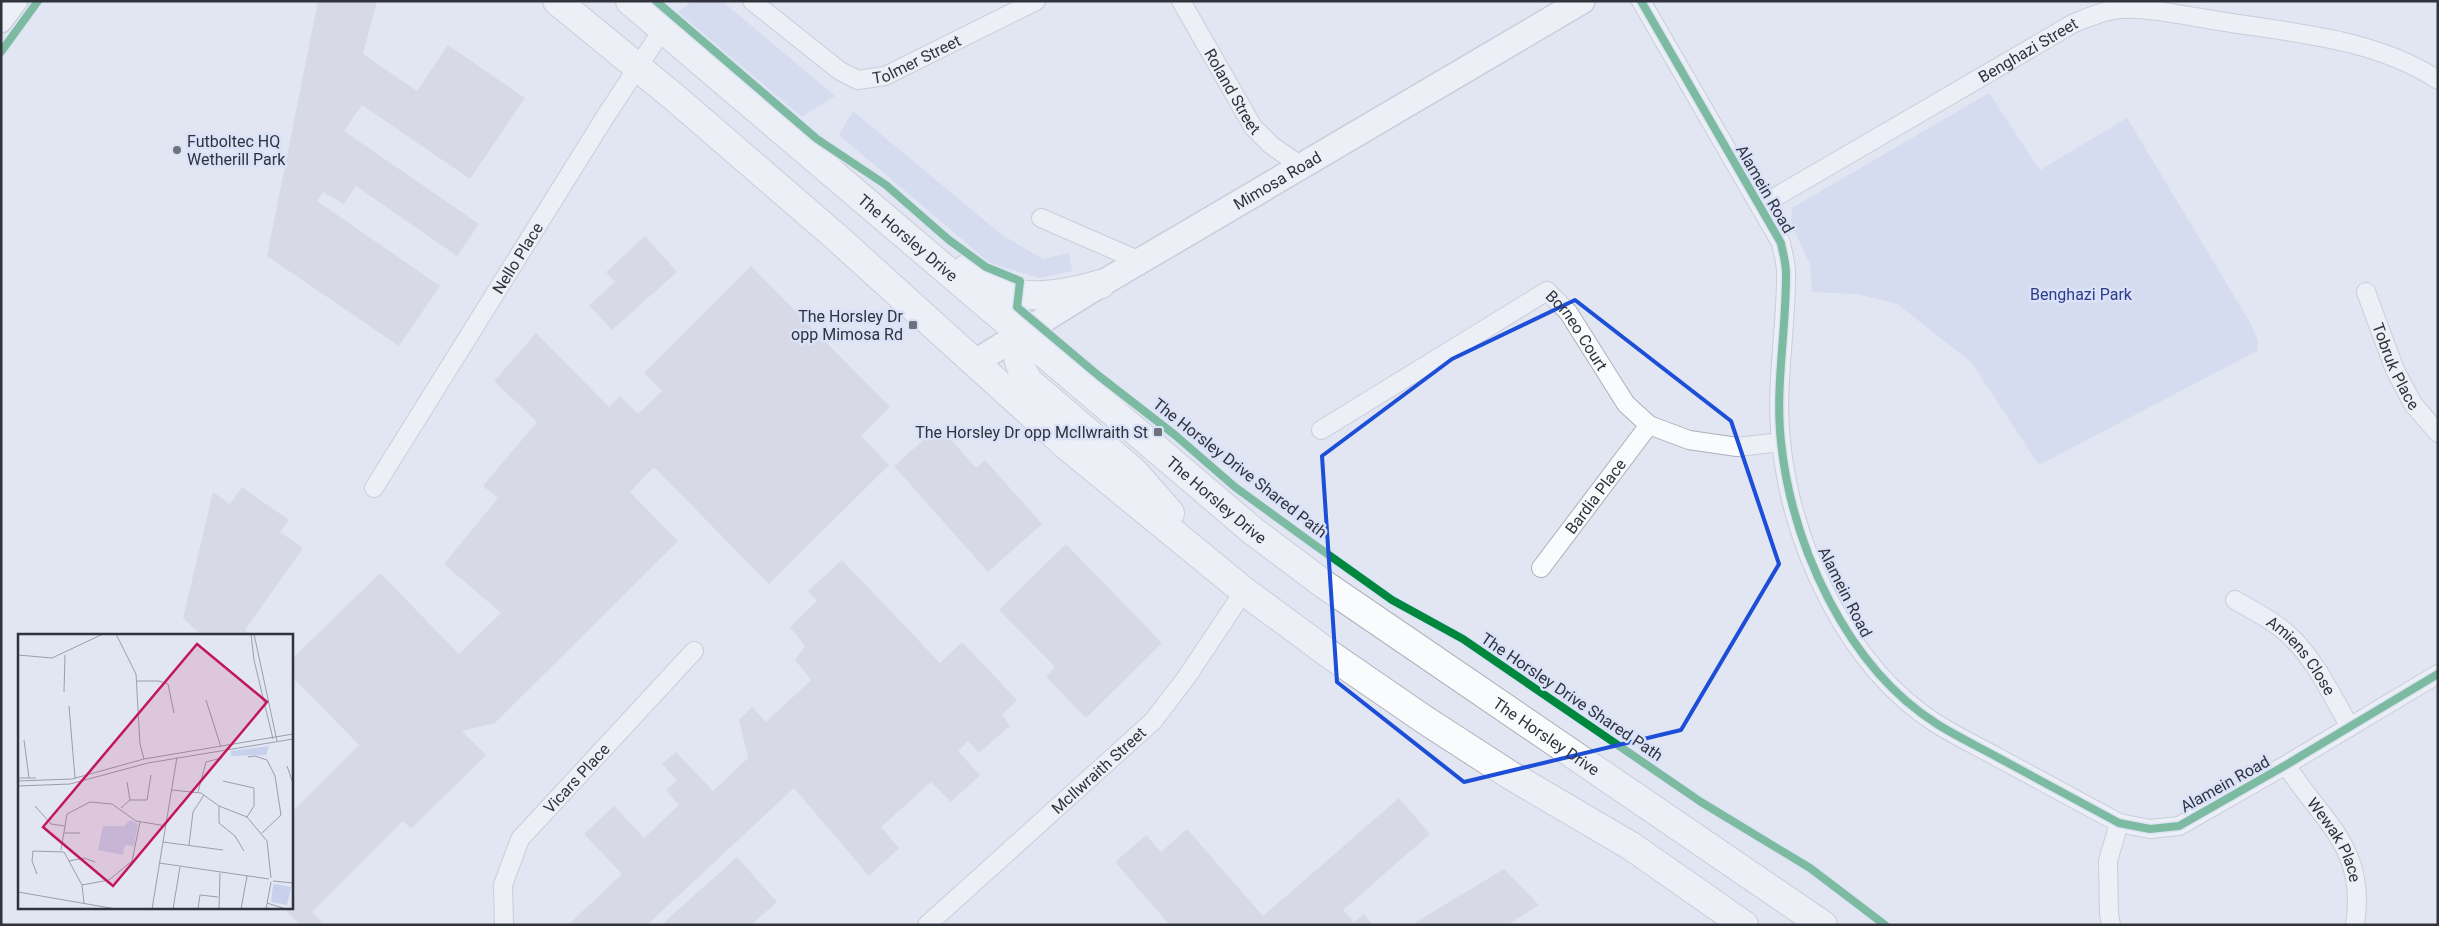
<svg xmlns="http://www.w3.org/2000/svg" width="2439" height="926" font-family="Roboto,sans-serif">
	<rect width="100%" height="100%" fill="#e1e6f2"/>
	<path fill="#c8d1eb" d="M692,1h30l113,95 -33,21 -124,-105z
		M1989,93l51,77 87,-52 124,206 7,17 -1,10 -218,114 -68,-103 -74,-58 -40,-10 -45,-2 -2,-28 -19,-40 1,-16z
		M853,111l149,124 41,24 26,-6 3,18 -33,7 -49,-15 -151,-128z"/>
	<path fill="#c9cdd7" d="M318,1h59l-14,53 54,37 31,-46 77,53 -55,81 -108,-74 -18,26 135,93 -22,32 -101,-70 -12,18 -21,-12 -6,9 123,85 -41,60 -132,-90z
		M645,236l32,36 -65,58 -23,-25 26,-23 -9,-10z
		M751,266l139,141 -29,29 28,29 -120,119 -115,-117 -24,25 48,49 -183,182 -33,8 24,24 -75,74 -8,-8 -91,91 12,13h-24l-17,-18h8v-94l68,-68 -68,-69v-16l89,-87 79,81 42,-41 -57,-49 54,-66 -15,-12 54,-64 -43,-41 42,-48 73,74 11,-11 18,18 24,-23 -18,-18z
		M939,426l37,42 9,-8 57,64 -54,48 -94,-106z
		M242,487l47,33 -9,12 23,16 -58,82 7,5h-51l-18,-17 30,-126 17,12z
		M1066,544l96,99 -76,75 -40,-41 9,-10 -56,-57z
		M842,560l98,103 22,-21 55,58 -15,15 8,11 -31,27 -11,-12 -10,10 22,24 -29,27 -20,-20 -50,45 18,21 -30,28 -75,-88 -147,137h-79l54,-51 -38,-40 30,-28 30,32 35,-33 -13,-15 11,-10 -15,-16 14,-12 37,39 35,-33 -9,-38 13,-13 14,15 45,-42 -16,-20 10,-14 -15,-19 27,-26 -9,-10z
		M1399,798l31,36 -87,76 11,12 10,-8 9,11h-203l-55,-63 31,-27 15,17 26,-23 76,87z
		M737,857l40,45 -26,23h-90z
		M1504,869l35,36 -32,20h-96z"/>
	<g fill="none" stroke-linecap="round" stroke-linejoin="round">
		<defs>
			<g id="minor">
				<path id="s1" d="M752,1l88,70 18,9 27,-4 151,-75"/>
				<path id="s2" d="M1181,1l72,126 18,18 30,21"/>
				<path d="M1641,1l140,242c2,11 6,23 5,34 0,55 -11,110 -5,165 11,104 66,225 156,282 19,12 40,22 60,33 40,22 81,44 122,66l31,6 29,-3 107,-61 152,-91"/>
				<path id="s3" d="M1760,206l314,-183c15,-6 31,-13 47,-14 27,-2 71,8 98,12 74,12 155,17 219,59"/>
				<path d="M1041,218l99,43"/>
				<path id="s4" d="M2366,292l29,78 18,34 25,29"/>
				<path id="s5" d="M1321,430l226,-139 21,21 58,92 23,21 40,15 48,7 44,-5"/>
				<path id="s6" d="M374,488l233,-374 56,-85"/>
				<path id="s7" d="M1541,568l108,-143"/>
				<path id="s8" d="M2235,600c20,12 42,22 58,39 24,24 40,59 57,88"/>
				<path id="s9" d="M2286,765c37,58 81,82 69,160"/>
				<path id="s10" d="M504,925l-1,-40 17,-46 174,-188"/>
				<path id="s11" d="M927,925l226,-204 33,-43 58,-87"/>
				<path d="M2111,925l-2,-11 -1,-53 11,-38"/>
			</g>
			<path id="tertiary" d="M1,22l16,-21"/>
			<g id="secondary">
				<path id="s12" d="M974,363l127,-79 481,-283"/>
			</g>
			<g id="primary">
				<path d="M557,1l117,96 161,139 233,211 176,144 88,65 93,64 85,55 121,71 113,79"/>
				<path id="s13" d="M630,1l623,530 72,54 498,340"/>
				<path d="M966,269c42,36 87,29 135,15"/>
				<path d="M1021,333c-6,22 -4,30 8,49l105,90 36,41"/>
			</g>
		</defs>
		<use href="#minor" stroke="#acb0b9" stroke-width="20"/>
		<use href="#tertiary" stroke="#acb0b9" stroke-width="24"/>
		<use href="#secondary" stroke="#acb0b9" stroke-width="28"/>
		<use href="#primary" stroke="#acb0b9" stroke-width="30"/>
		<use href="#minor" stroke="#fafbfd" stroke-width="18"/>
		<use href="#tertiary" stroke="#fafbfd" stroke-width="21"/>
		<use href="#secondary" stroke="#fafbfd" stroke-width="25"/>
		<use href="#primary" stroke="#fafbfd" stroke-width="28"/>
		<defs>
			<path id="cycleway" d="M656,1l161,138 69,46 63,55 37,27 34,14 -3,26 82,69 76,59 60,52 77,56 80,57 71,39 238,163 109,66 75,57
				M1641,1l140,242c2,11 6,23 5,34 0,55 -11,110 -5,165 11,104 66,225 156,282 19,12 40,22 60,33 40,22 81,44 122,66l31,6 29,-3 107,-61 152,-91
				M1,52l37,-51"/>
		</defs>
		<use href="#cycleway" stroke="#dae2f9" stroke-width="11"/>
		<use href="#cycleway" stroke="#00873e" stroke-width="8"/>
	</g>
	<path d="M0 0H2439V926H0ZM1575,300l156,121 48,143 -98,166 -217,52 -127,-100 -15,-226 130,-97z" fill="#e1e6f2" fill-opacity=".55" fill-rule="evenodd"/>
	<path fill="none" stroke="#1d4ed8" stroke-width="4" stroke-linejoin="round" d="M1575,300l156,121 48,143 -98,166 -217,52 -127,-100 -15,-226 130,-97z"/>
	<g fill="#6e727b" stroke="#dae2f9" stroke-width="2">
		<circle cx="177" cy="150" r="5"/>
		<rect x="908" y="320" width="10" height="10" rx="2.5"/>
		<rect x="1153" y="427" width="10" height="10" rx="2.5"/>
	</g>
	<g text-anchor="middle" dominant-baseline="central" stroke-width="5" stroke-linejoin="round" paint-order="stroke">
		<g font-size="16" fill="#30333b" stroke="#dae2f9">
			<text stroke="none"><textPath href="#s3" startOffset="310">Benghazi Street</textPath></text>
			<text stroke="none"><textPath href="#s1" startOffset="195">Tolmer Street</textPath></text>
			<text stroke="none"><textPath href="#s2" startOffset="104">Roland Street</textPath></text>
			<text stroke="none"><textPath href="#s12" startOffset="354">Mimosa Road</textPath></text>
			<text transform="translate(1765 189) rotate(60)">Alamein Road</text>
			<text stroke="none"><textPath href="#s13" startOffset="365">The Horsley Drive</textPath></text>
			<text stroke="none"><textPath href="#s6" startOffset="271">Nello Place</textPath></text>
			<text stroke="none"><textPath href="#s5" startOffset="315">Borneo Court</textPath></text>
			<text stroke="none"><textPath href="#s4" startOffset="80">Tobruk Place</textPath></text>
			<text transform="translate(1240 468) rotate(38)">The Horsley Drive Shared Path</text>
			<text stroke="none"><textPath href="#s7" startOffset="90">Bardia Place</textPath></text>
			<text stroke="none"><textPath href="#s13" startOffset="770">The Horsley Drive</textPath></text>
			<text transform="translate(1845 592) rotate(63)">Alamein Road</text>
			<text stroke="none"><textPath href="#s8" startOffset="88">Amiens Close</textPath></text>
			<text transform="translate(1572 697) rotate(34)">The Horsley Drive Shared Path</text>
			<text stroke="none"><textPath href="#s13" startOffset="1176">The Horsley Drive</textPath></text>
			<text stroke="none"><textPath href="#s11" startOffset="231">McIlwraith Street</textPath></text>
			<text stroke="none"><textPath href="#s10" startOffset="172">Vicars Place</textPath></text>
			<text transform="translate(2225 784) rotate(-29)">Alamein Road</text>
			<text stroke="none"><textPath href="#s9" startOffset="90">Wewak Place</textPath></text>
		</g>
		<g font-size="16" fill="#30333b" stroke="#dae2f9" text-anchor="end">
			<text x="187" y="141" text-anchor="start">Futboltec HQ<tspan x="187" dy="18">Wetherill Park</tspan></text>
			<text x="903" y="316">The Horsley Dr<tspan x="903" dy="18">opp Mimosa Rd</tspan></text>
			<text x="1148" y="432">The Horsley Dr opp McIlwraith St</text>
		</g>
		<g font-size="16" fill="#2d3c85" stroke="#dae2f9">
			<text x="2081" y="294">Benghazi Park</text>
		</g>
	</g>
	<g transform="translate(18 634)">
		<rect width="275" height="275" fill="#e1e6f2"/>
		<path d="M251,112l-3,9 -35,1v-5zM112,186l8,4 -4,22 -9,-1 -2,10 -25,-5 5,-24h21zM258,250l15,3 -4,18 -16,-3 2,-17z" fill="#c8d1eb"/>
		<path fill="none" stroke="#9a9ea9" stroke-width="1" d="M98,0l20,40 4,70 4,15M233,0l3,26 19,79M236,0l23,107M0,21l34,3 51,-24M119,47h22l9,3 6,29M46,58l1,-37M188,66l15,47M51,72l6,72M6,106l5,38M230,123l7,-1 12,4 8,16 6,39 -19,18M269,132l6,17M0,144h18M0,147l54,-2 72,-20 149,-25M205,147l31,7v18l-7,11M109,148l3,18M0,152l52,-2 78,-21 145,-24M154,156l29,3 18,13 28,11 20,24 4,37M180,158l8,-30 16,-4M17,172l16,18 14,2M201,172v17l16,13 9,15M103,174l9,-8h17l4,-25M46,199h16M145,208l60,8M171,211l4,-33 11,-17M43,216l6,-36 23,-12 22,2 24,17 30,5M51,227l15,-3 11,4M141,229l110,16M19,240l-5,-13 1,-10 31,1 18,33 2,18M255,247l20,2M64,251l27,-5 23,-19 8,-39M0,258l98,17M249,269l19,6M134,275l25,-152M155,275l7,-42M180,275l2,-14 18,2M201,275l1,-36M223,275l6,-33M248,275l5,-27"/>
		<path fill="#c2185b" fill-opacity="0.15" stroke="#c2185b" stroke-width="2.5" d="M179,10l70,58 -154,184 -70,-59z"/>
		<rect width="275" height="275" fill="none" stroke="#30333b" stroke-width="2.5"/>
	</g>
	<rect width="2439" height="926" fill="none" stroke="#30333b" stroke-width="5"/>
</svg>
